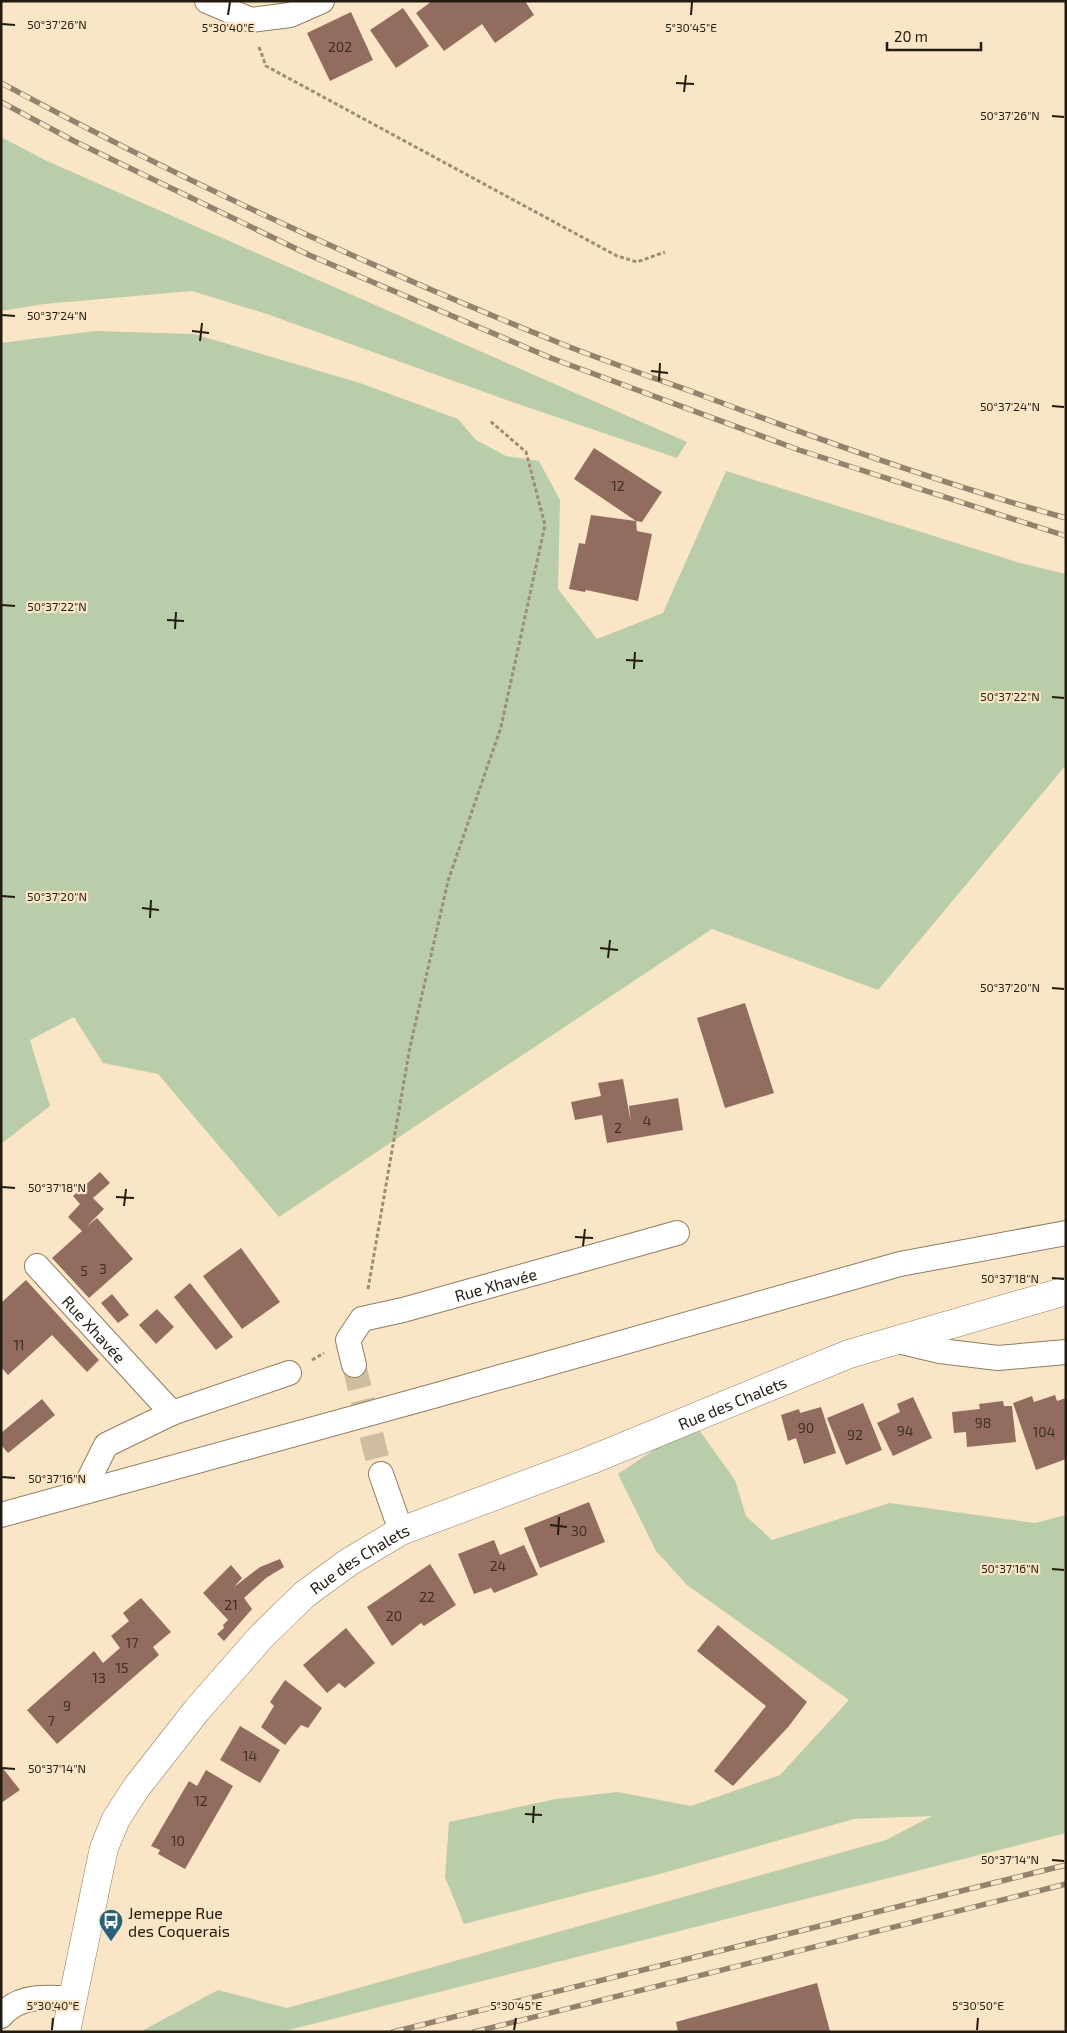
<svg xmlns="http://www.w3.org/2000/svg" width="1067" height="2033" font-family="'Exo 2',sans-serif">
	<rect width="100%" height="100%" fill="#fae5c6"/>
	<path fill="#b9cdaa" d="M1,137l46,24 640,281 -10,16 -165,-56 -245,-88 -75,-23 -148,13 -43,7z
		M94,331l100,3 166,49 98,36 18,21 30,16 33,5 21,39 -2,89 39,50 66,-26 63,-142 294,92 46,11v191l-188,225 -166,-61 -433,288 -121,-143 -55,-11 -29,-46 -44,23 20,66 -49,38v-801z
		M694,1423l41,57 11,36 26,24 118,-37 145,20 31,-8v318l-785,199h-141l78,-42 69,18 599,-168 46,-24 -78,3 -187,53 -203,52 -19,-47 4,-55 107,-23 62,-7 73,14 89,-31 69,-75 -162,-115 -31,-34 -38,-77z"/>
	<path fill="#926c5e" d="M432,1h93l9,14 -39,28 -13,-19 -38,27 -28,-38z
		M403,8l26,38 -33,22 -26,-38z
		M351,12l22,48 -43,21 -23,-48z
		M594,448l68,44 -20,30 -6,-1 -62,-42z
		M591,515l45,6 1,10 15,3 -14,67 -52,-11 -1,2 -16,-3 10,-46 6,1z
		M745,1003l29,90 -49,15 -28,-90z
		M623,1079l8,44 -2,-17 49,-8 5,32 -76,13 -5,-28 -27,5 -4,-18 30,-6 -3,-13z
		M100,1172l10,11 -17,15 11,11 -17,17 10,-8 36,41 -44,39 -37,-40 30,-27 -14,-14 12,-13 -7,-8z
		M241,1248l39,54 -38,27 -39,-53z
		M26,1280l73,80 -12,12 -35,-37 -44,40 -7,-8v-64z
		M190,1283l43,54 -17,13 -42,-53z
		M112,1294l17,21 -11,8 -17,-20z
		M157,1309l17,18 -18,17 -17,-19z
		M1055,1395l2,6 9,-3v61l-30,11 -23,-67 19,-7 2,6z
		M913,1397l19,41 -39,18 -16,-33 23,-11 -3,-8z
		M42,1399l13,16 -47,38 -7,-8v-12z
		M1003,1401l1,5h8l4,36 -49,5 -1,-15 -12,1 -2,-21 28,-3 -1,-5z
		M863,1403l19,47 -36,15 -19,-47z
		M821,1407l15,46 -32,11 -8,-26 -8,3 -7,-26 18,-6 1,4z
		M589,1502l16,40 -65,26 -16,-40z
		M494,1540l6,15 24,-10 14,30 -44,18 -3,-5 -17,6 -16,-40z
		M280,1559l4,8 -18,11 -22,20 8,11 -28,32 -7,-7 7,-6 -1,-3 5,-5 -25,-27 28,-28 11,13 -8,9 26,-20z
		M430,1564l26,41 -32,21 -3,-3 -29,23 -25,-39z
		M141,1598l30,34 -18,15 6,8 -102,89 -30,-34 67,-59 9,12 17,-15 -9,-12 18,-15 -6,-8z
		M718,1625l89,77 -18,24 -56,60 -19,-15 52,-65 -69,-55z
		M346,1628l29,35 -30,25 -6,-5 -12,10 -24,-28z
		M285,1680l37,28 -14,20 -7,-3 -16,20 -24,-18 13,-21 -4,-4z
		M240,1726l40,24 -20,33 -40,-23z
		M1,1766l19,24 -19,13z
		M206,1770l27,16 -48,83 -27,-15 2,-4 -9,-4 38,-65 8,5z
		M817,1983l13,48 -152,1 -2,-10z"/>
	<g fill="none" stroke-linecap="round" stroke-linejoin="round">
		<path stroke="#cfbda2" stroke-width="24" stroke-dasharray="24 12" stroke-linecap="butt" d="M354,1365l27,109"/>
		<defs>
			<g id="street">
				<path d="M207,1l44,19 39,-5 32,-14"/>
				<path id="s1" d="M37,1266l135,147"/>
				<path d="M894,1340l46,11 58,7 68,-6"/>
				<path id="s2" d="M354,1365l-6,-25 14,-21 41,-9 274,-77"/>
				<path d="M381,1474l20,57"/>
				<path d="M83,1491l23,-46 66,-32 117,-40"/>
				<path d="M1,1515l436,-120 463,-131 166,-31"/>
				<path d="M1,2016c18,-22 47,-19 72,-17"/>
			</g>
			<g id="secondary">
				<path id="s3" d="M66,2032l32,-156 6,-28 12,-29 20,-31 61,-78 64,-73 44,-43 44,-32 52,-31 190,-71 258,-106 217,-63"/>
			</g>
		</defs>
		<use href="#street" stroke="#907d61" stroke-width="26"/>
		<use href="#secondary" stroke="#907d61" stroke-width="29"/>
		<path stroke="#9c8d76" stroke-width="3" stroke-dasharray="4 2.5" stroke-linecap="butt" d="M259,47l7,19 351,190 20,6 28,-10
			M368,1289l42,-242 38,-166 53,-154 44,-202 -19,-73 -37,-32
			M312,1360l12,-7"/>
		<use href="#street" stroke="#fff" stroke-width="24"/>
		<use href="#secondary" stroke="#fff" stroke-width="28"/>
		<defs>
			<path id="rail" d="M1,83c180,97 367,183 556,259 45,18 91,34 136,50 122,46 246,91 373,126
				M1,102l73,39 235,114 242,103 248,92 267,86
				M393,2032l673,-167
				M474,2032l592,-148"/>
		</defs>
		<use href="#rail" stroke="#92836e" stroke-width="5.5"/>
		<use href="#rail" stroke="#fae5c6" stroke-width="4" stroke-dasharray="11" stroke-linecap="butt"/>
	</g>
	<path fill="none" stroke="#231b10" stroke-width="2" d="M228,15l2,-13M691,15l1,-13M2,24l13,1M676,83l18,1M684,92l2,-17M1052,116l12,1M2,315l13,1M192,331l17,2M200,341l2,-18M651,371l17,2M659,381l1,-18M1052,406l12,1M2,605l13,1M167,620l17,1M175,629l1,-17M626,660l17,1M634,669l1,-17M1052,697l12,1M2,896l13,1M142,908l17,2M150,918l1,-18M600,948l18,2M608,958l2,-18M1052,988l12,1M2,1187l13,1M116,1197l18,1M124,1206l2,-17M575,1237l18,1M583,1246l2,-17M1052,1278l12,1M2,1477l13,1M550,1525l17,2M558,1535l1,-18M1052,1569l12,1M2,1768l13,1M525,1814l17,1M533,1823l1,-17M1052,1860l12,1M52,2030l1,-12M514,2030l2,-12M977,2030l1,-12"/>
	<defs>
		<symbol id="bus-pin" viewBox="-11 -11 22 30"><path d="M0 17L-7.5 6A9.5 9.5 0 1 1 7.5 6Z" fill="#28617a" stroke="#fae5c6"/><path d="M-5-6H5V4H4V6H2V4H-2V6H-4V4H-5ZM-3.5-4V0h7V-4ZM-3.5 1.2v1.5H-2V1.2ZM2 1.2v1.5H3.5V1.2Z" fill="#fff"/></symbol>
	</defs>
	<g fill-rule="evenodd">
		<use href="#bus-pin" x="97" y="1907" width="28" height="38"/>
	</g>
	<g text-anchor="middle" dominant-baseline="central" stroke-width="4.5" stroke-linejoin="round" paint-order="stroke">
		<g font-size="14" fill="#3f2f24">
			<text x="340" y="46">202</text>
			<text x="618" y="485">12</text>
			<text x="647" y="1120">4</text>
			<text x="618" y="1127">2</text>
			<text x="103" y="1268">3</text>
			<text x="84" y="1270">5</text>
			<text x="19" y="1344">11</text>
			<text x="983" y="1422">98</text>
			<text x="806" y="1427">90</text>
			<text x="905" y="1430">94</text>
			<text x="1044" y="1431">104</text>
			<text x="855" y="1434">92</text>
			<text x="579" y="1530">30</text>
			<text x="498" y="1565">24</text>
			<text x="427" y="1596">22</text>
			<text x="231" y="1604">21</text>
			<text x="394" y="1615">20</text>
			<text x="132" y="1642">17</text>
			<text x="122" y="1667">15</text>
			<text x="99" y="1677">13</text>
			<text x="67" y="1705">9</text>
			<text x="51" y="1720">7</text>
			<text x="250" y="1755">14</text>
			<text x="201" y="1800">12</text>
			<text x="178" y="1840">10</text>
		</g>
		<g font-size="16" fill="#231b10" stroke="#fae5c6">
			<text stroke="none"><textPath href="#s2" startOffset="189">Rue Xhavée</textPath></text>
			<text stroke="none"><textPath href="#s1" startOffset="85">Rue Xhavée</textPath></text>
			<text stroke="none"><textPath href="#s3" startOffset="984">Rue des Chalets</textPath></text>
			<text stroke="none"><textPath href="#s3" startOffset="579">Rue des Chalets</textPath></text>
		</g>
		<g font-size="16" fill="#231b10" stroke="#fae5c6" text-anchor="start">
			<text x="128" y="1912">Jemeppe Rue<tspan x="128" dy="18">des Coquerais</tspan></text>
		</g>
	</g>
	<g font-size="12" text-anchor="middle" fill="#231b10" stroke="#fae5c6" stroke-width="4.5" stroke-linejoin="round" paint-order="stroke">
		<text x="57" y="29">50°37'26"N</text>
		<text x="228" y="32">5°30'40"E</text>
		<text x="691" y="32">5°30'45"E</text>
		<text x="1010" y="120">50°37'26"N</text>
		<text x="57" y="320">50°37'24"N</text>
		<text x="1010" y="411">50°37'24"N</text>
		<text x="57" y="611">50°37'22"N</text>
		<text x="1010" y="701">50°37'22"N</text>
		<text x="57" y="901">50°37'20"N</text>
		<text x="1010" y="992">50°37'20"N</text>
		<text x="57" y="1192">50°37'18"N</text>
		<text x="1010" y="1283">50°37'18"N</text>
		<text x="57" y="1483">50°37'16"N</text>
		<text x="1010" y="1573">50°37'16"N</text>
		<text x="57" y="1773">50°37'14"N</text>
		<text x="1010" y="1864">50°37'14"N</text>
		<text x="53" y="2010">5°30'40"E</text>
		<text x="516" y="2010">5°30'45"E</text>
		<text x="978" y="2010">5°30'50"E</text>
	</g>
	<rect width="1067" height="2033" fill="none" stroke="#231b10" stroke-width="5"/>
	<path d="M887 42v8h94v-8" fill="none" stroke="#231b10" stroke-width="2.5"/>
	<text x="894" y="42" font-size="15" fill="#231b10" stroke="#fae5c6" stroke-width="4" paint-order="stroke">20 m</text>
</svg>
